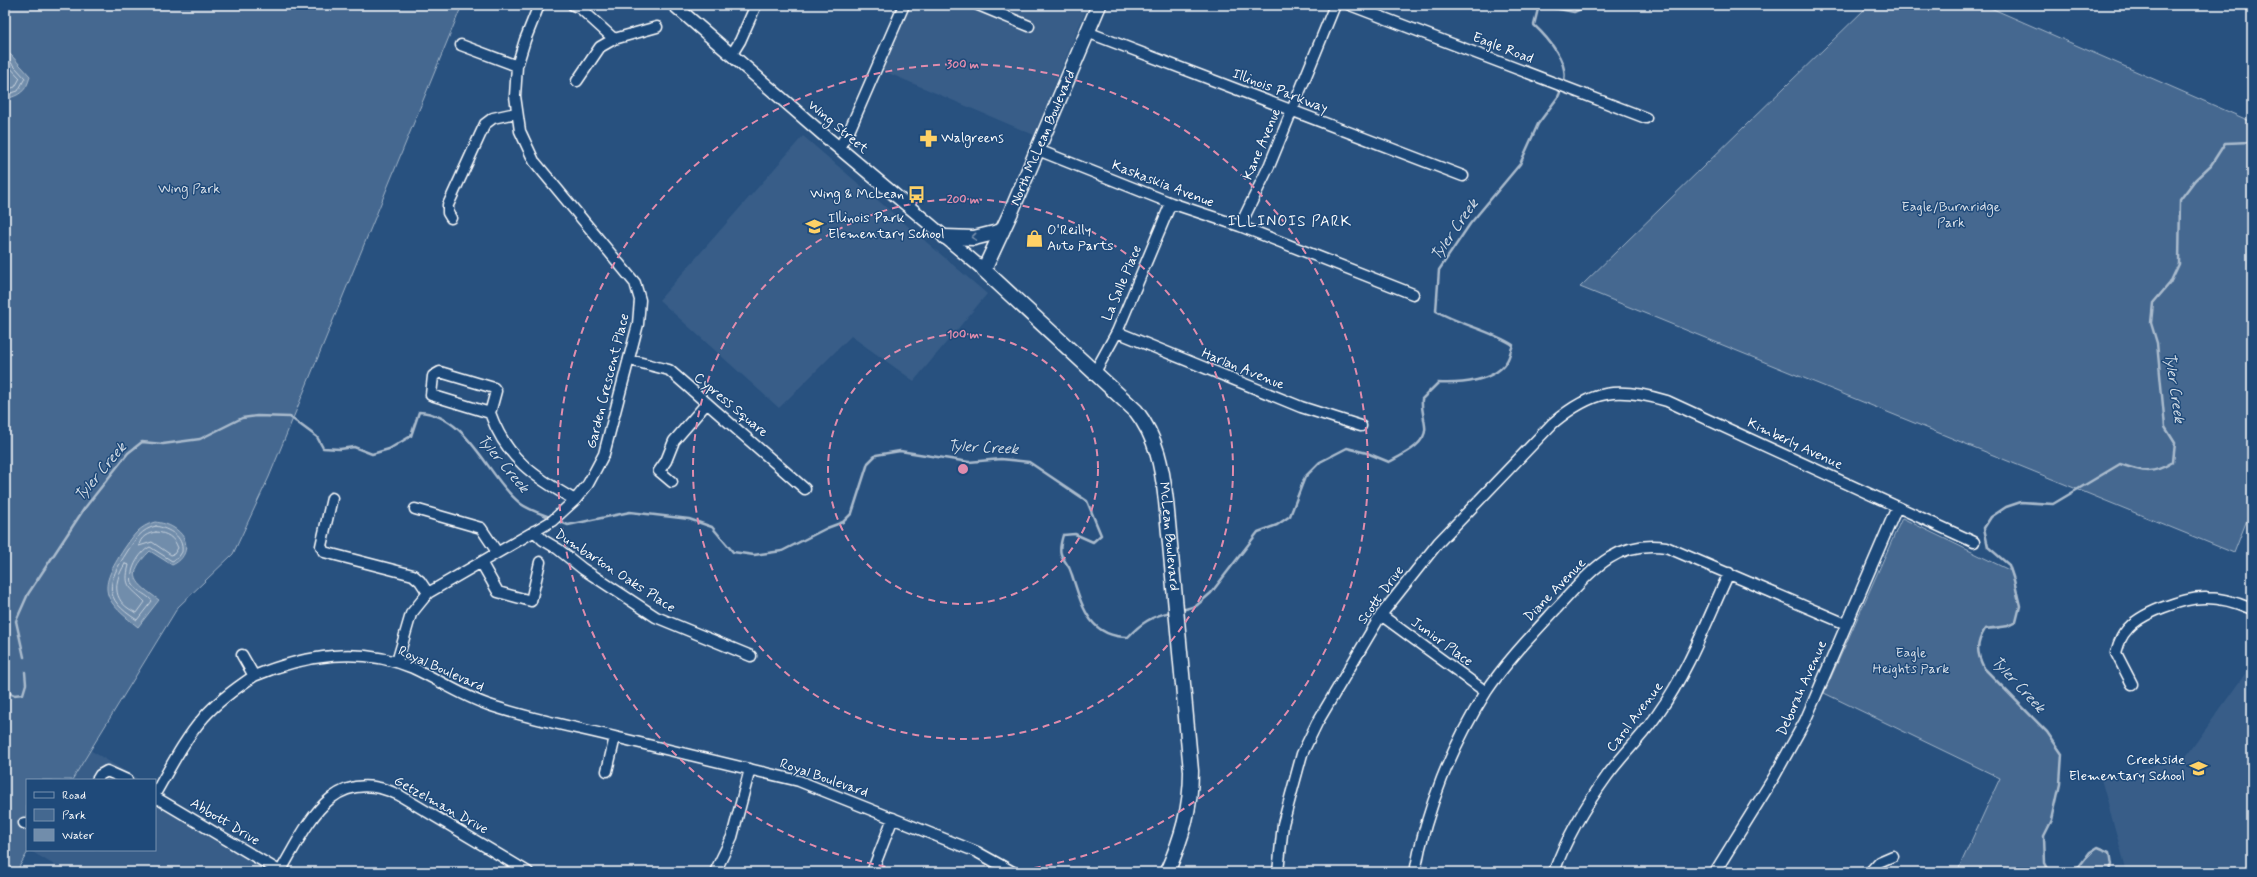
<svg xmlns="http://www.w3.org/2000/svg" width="2257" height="877" font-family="Mynerve,sans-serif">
	<rect width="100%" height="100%" fill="#28517f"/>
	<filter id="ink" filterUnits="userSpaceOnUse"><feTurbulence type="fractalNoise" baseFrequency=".025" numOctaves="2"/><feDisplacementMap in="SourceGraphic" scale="8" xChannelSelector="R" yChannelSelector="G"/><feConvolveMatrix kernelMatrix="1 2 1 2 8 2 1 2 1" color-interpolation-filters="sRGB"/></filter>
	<g filter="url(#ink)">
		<path fill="#375d88" d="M908,5h180l-54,130 -155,-66z
			M803,136l184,158 -73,87 -63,-45 -72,72 -120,-108z
			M2252,664v208h-125l-26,-93 84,-21z
			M90,750l50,30h-68z
			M155,789l139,83h-228l-37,-22h126z"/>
		<path fill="#446890" stroke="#a2b4c8" d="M5,5h457l-193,472 -36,77 -55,53 -106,173h-45v70h2l-13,22h-11z
			M1869,5h115l268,117v385l-18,46 -654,-266z
			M1902,518l109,53 9,35 -4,16 -20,7h-11c-9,15 -9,23 -1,39l63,64 15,22 -2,30 -8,36 -8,16 1,27 5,9h-93l43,-94 -176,-85z
			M2098,847l12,5 2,13 -4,7h-35z"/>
		<path fill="#718dab" stroke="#aabbcd" d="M5,52l6,3 19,21c-3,15 -11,20 -25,23z
			M155,522c7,1 13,2 19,6 17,10 15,30 -2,37l-22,-14c-26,25 -14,32 9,49l-21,27c-37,-29 -40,-38 -14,-78 9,-13 15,-23 31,-27z"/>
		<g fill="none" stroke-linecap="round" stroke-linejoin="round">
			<path stroke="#c6d1dd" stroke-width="1" d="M5,56l20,22 -7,13 -13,4
				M5,62l15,16 -5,9 -10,3
				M156,526c13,3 28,10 26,26l-4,6 -6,3 -22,-14c-11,5 -23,26 -17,38 4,7 15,10 19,16l-15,19c-35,-22 -30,-37 -10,-68 8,-12 14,-23 29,-26z
				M156,532c11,1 18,5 22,16l-4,6 -3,1 -19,-13 -13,4c1,-9 9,-13 17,-14z
				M125,564l4,1c-6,23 2,22 16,37l-8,11c-24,-10 -25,-29 -12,-49z"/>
			<path stroke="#aabbcd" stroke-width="2.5" d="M1563,84c8,-20 -16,-47 -29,-59l5,-20 35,7 16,-7
				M556,520l12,5 62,-13 59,7 23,8 21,25 21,3 28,-4 45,-23 16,-6 9,-9 16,-50 8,-8 24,-4 69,11 32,-3 28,3 58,39 14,34 -8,7 -18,-8 -12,1c-8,27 4,21 9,40 10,31 17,62 56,62 13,-14 24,-21 43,-25
				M1182,610l14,-4 15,-13 47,-61 19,-7 13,-9 15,-39 15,-15 27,-14 20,5 22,9c13,-7 39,-18 36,-36 -1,-10 -4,-17 -3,-27l16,-16c21,1 59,-1 70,-24 2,-4 3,-10 5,-14 -24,-15 -52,-20 -77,-34l3,-41 31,-46 50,-60 18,-40 20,-27 4,-9
				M24,657l-8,-36 12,-27 56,-85 44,-56 14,-11 21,2 37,-5 42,-21 15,-2 33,1 27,20 6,11 17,1 14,-2 18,7 17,-5 22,-13 8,-24c50,3 67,64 102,92 8,6 21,10 31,14
				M5,691l9,4 9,-1 3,-10 -1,-12
				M2050,872l-5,-9 -1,-27 8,-16 8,-36 2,-30 -15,-22 -63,-64c-8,-16 -8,-24 1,-39l23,-3 8,-4 4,-16 -6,-26 -5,-15 -21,-18 -4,-19 7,-11 15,-10 15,-5 32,2 67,-40c23,8 32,11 53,-2l2,-19 -10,-16 -8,-84 -6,-20 2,-20 17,-20 9,-19 1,-64 15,-20 16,-15 14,-22 27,-1
				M2075,872l15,-20 8,-5 12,5 2,13 -4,7"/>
			<defs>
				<path id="minor" d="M573,5l7,3 34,31 43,-12
					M978,5l51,21
					M1350,5l296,113
					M1087,32l376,144
					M461,45l56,21
					M732,54l8,-13 16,-36
					M577,81l23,-34 14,-8
					M839,148l11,-19 54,-124
					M1038,150l133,53 69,23 173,68
					M451,218l-3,-5v-8l37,-81 8,-6 23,-5
					M1240,226l30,-62 65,-159
					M1117,332l184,75 60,19
					M630,360l39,10 136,119
					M440,372l54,16 2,3 -6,22 -59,-18 2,-19z
					M1095,372l22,-40 54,-129
					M490,413c16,45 44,64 85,87
					M672,482l-13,-11 7,-10 8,-20 33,-38
					M332,498l-11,48 3,6 89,23 7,6 8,12
					M415,509l66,19 16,24
					M534,531l9,9 15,9 25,20 73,48 95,39
					M481,562l17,30 33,9 9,-39
					M1381,615l105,77
					M242,655l12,21c50,-21 107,-30 159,-8 26,12 49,28 76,37 41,14 85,22 126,32
					M397,662l14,-48 17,-21 124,-72 23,-21 13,-16 16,-30 34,-130 2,-24 -5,-17 -101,-122 -14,-30 -5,-35 2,-30 8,-26 14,-35
					M2132,684l-16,-31c2,-7 4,-16 10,-22 13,-18 59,-34 81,-33 16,0 31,5 45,11
					M607,771l8,-34 184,44 178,71 36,20
					M97,780l3,-5 7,-4 20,9
					M155,794c15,-26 29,-54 49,-77 14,-16 32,-29 50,-41
					M155,797l126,75
					M24,823l3,1
					M280,872c28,-48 52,-109 119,-77l129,77
					M715,872l17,-35 18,-68
					M872,872l21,-54
					M1278,872l5,-48 19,-70 15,-31 64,-108 57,-72 115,-120c39,-33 64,-37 114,-22l307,141
					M1415,872c11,-63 37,-126 71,-180 20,-30 46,-57 70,-83 34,-36 56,-69 110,-62l180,77
					M1554,872c12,-34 32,-67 53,-96 16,-22 37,-41 52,-64 30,-42 48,-92 70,-139
					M1715,872l59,-95 31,-56 92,-214
					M1870,872l9,-10 14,-6"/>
				<path id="tertiary" d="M674,5l152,132 158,133"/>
				<g id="secondary">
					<path id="s1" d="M1099,5l-88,207 -27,58 152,141c21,27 26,56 30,90l25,270c0,37 -9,67 -24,101"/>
					<path d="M945,237l29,1 28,-7"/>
				</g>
			</defs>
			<use href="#minor" stroke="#fff" stroke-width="13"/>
			<use href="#tertiary" stroke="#fff" stroke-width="15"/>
			<use href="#secondary" stroke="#fff" stroke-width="17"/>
			<use href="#minor" stroke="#1f4a7a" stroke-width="10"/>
			<use href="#tertiary" stroke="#1f4a7a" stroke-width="12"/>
			<use href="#secondary" stroke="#1f4a7a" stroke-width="14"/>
		</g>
		<defs><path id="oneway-chevron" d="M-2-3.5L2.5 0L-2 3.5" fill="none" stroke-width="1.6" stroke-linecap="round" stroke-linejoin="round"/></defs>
		<use stroke="#7992af" href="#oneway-chevron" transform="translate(974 237) rotate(174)"/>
	</g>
	<g fill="none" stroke="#e08cad" stroke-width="2" stroke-dasharray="7 5">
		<circle cx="963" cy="469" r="135"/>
		<circle cx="963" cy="469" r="270"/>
		<path d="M921 872A405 405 0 1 1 1005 872"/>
	</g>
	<defs>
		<symbol id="pharmacy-bare" viewBox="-9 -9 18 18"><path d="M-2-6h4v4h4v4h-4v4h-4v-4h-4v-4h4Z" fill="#ffd166" stroke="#1f4a7a" stroke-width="2.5" paint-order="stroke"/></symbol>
		<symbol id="bus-bare" viewBox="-9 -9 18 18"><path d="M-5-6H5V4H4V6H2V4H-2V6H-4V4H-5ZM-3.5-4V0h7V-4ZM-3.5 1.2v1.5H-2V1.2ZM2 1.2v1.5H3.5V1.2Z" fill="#ffd166" stroke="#1f4a7a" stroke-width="2.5" paint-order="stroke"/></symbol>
		<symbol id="school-bare" viewBox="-9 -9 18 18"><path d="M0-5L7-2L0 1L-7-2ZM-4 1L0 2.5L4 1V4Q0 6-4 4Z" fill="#ffd166" stroke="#1f4a7a" stroke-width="2.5" paint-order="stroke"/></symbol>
		<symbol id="shop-bare" viewBox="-9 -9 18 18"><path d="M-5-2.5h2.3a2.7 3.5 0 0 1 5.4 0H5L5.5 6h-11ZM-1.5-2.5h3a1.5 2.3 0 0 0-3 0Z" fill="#ffd166" stroke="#1f4a7a" stroke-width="2.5" paint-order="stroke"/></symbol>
	</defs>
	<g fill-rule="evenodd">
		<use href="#pharmacy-bare" x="916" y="126" width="25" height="25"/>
		<use href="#bus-bare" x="904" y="182" width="25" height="25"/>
		<use href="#school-bare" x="802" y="214" width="25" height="25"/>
		<use href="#shop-bare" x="1022" y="226" width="25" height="25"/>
		<use href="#school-bare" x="2186" y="756" width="25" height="25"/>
	</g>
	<g text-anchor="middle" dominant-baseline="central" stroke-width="3" stroke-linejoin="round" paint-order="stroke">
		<g font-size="14" fill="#fff" stroke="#1f4a7a">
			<text transform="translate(1503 48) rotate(21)">Eagle Road</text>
			<text transform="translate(1280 91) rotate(21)">Illinois Parkway</text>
			<text transform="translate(838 127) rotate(40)">Wing Street</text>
			<text transform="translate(1043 138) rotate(-67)">North McLean Boulevard</text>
			<text transform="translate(1262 144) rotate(-67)">Kane Avenue</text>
			<text transform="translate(1163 184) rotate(21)">Kaskaskia Avenue</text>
			<text transform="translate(1122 283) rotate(-67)">La Salle Place</text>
			<text transform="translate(1243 369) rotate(22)">Harlan Avenue</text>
			<text transform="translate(608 381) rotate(-76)">Garden Crescent Place</text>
			<text transform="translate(731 405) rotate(40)">Cypress Square</text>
			<text transform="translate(1795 444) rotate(25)">Kimberly Avenue</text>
			<text stroke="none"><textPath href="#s1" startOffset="628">McLean Boulevard</textPath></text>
			<text transform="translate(615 571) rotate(33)">Dumbarton Oaks Place</text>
			<text transform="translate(1555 590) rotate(-46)">Diane Avenue</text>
			<text transform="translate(1381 595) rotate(-54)">Scott Drive</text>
			<text transform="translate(1442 642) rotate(36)">Junior Place</text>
			<text transform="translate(441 669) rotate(24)">Royal Boulevard</text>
			<text transform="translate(1802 688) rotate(-66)">Deborah Avenue</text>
			<text transform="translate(1635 717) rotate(-53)">Carol Avenue</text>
			<text transform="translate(824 778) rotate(19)">Royal Boulevard</text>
			<text transform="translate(441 805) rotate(29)">Getzelman Drive</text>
			<text transform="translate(225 822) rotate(31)">Abbott Drive</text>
		</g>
		<g font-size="14" fill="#fff" stroke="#1f4a7a" text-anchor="start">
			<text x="941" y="138">Walgreens</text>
			<text x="904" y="194" text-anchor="end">Wing &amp; McLean</text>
			<text x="828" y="218">Illinois Park<tspan x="828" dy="16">Elementary School</tspan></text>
			<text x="1047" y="230">O'Reilly<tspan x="1047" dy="16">Auto Parts</tspan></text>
			<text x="2185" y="760" text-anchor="end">Creekside<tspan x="2185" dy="16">Elementary School</tspan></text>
		</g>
		<g font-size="14" fill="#dae1e9" stroke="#1f4a7a">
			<text x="189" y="189">Wing Park</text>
			<text x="1951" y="207">Eagle/Burnridge<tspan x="1951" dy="16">Park</tspan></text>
			<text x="1911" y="653">Eagle<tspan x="1911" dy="16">Heights Park</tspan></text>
		</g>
		<g font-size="15" letter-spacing="1" fill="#fff" stroke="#1f4a7a">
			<text x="1290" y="222">ILLINOIS PARK</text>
		</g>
		<g font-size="15" font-style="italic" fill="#d4dde6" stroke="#1f4a7a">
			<text transform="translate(1455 230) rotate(-55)">Tyler Creek</text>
			<text transform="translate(2174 388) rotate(82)">Tyler Creek</text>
			<text transform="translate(983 448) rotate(3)">Tyler Creek</text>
			<text transform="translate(503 464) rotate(50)">Tyler Creek</text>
			<text transform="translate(101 472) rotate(-50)">Tyler Creek</text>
			<text transform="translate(2018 685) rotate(47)">Tyler Creek</text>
		</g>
	</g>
	<circle cx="963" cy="469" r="6" fill="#e08cad" stroke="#1f4a7a" stroke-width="2"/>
	<g font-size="12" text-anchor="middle" font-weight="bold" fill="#e08cad" stroke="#1f4a7a" stroke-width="3" stroke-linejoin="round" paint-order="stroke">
		<text x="963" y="68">300 m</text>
		<text x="963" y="203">200 m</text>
		<text x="963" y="338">100 m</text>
	</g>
	<rect width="2257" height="877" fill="none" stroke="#1f4a7a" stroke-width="20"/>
	<rect x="10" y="10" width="2237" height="857" fill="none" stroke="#fff" stroke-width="1.5" filter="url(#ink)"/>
	<rect x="26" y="779" width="130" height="72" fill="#1f4a7a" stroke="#7992af"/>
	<rect x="34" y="792" width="20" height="6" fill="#1f4a7a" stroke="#7992af"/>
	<text x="62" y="799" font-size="12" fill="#ffffff">Road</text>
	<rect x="34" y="809" width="20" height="12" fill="#446890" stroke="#7992af"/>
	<text x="62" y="819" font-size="12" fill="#ffffff">Park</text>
	<rect x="34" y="829" width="20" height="12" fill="#718dab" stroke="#7992af"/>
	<text x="62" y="839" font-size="12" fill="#ffffff">Water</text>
</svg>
